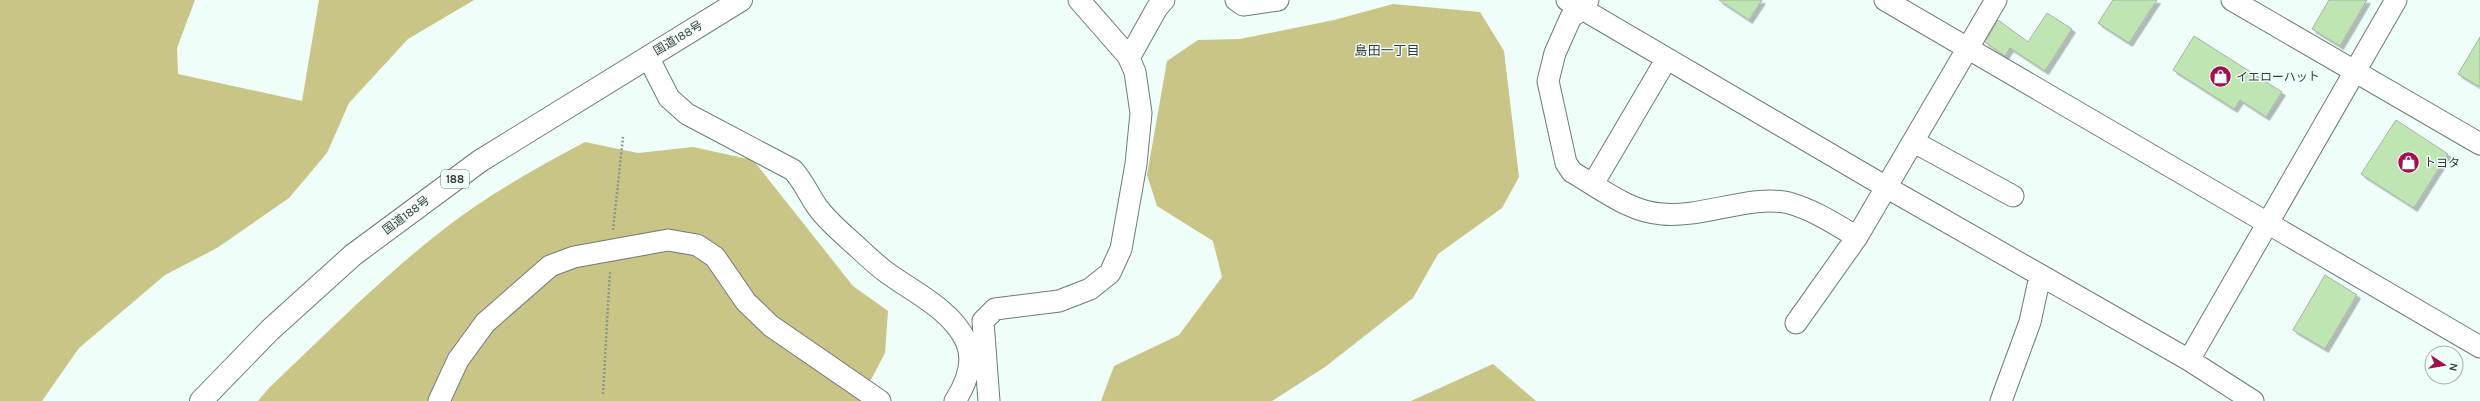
<svg xmlns="http://www.w3.org/2000/svg" width="2480" height="401" font-family="Karla,'Noto Sans JP',sans-serif">
	<defs>
		<filter id="shadow"><feDropShadow dx="3.5" dy="3.5" stdDeviation="0" flood-color="#0004"/></filter>
	</defs>
	<rect width="100%" height="100%" fill="#effef8"/>
	<path fill="#c9c587" d="M0,0h195l-18,48 1,26 124,27 17,-101h155l-66,39 -59,64 -22,50 -38,45 -72,50 -52,27 -86,73 -37,53h-42z
		M1393,4l87,8 24,39 15,126 -17,31 -64,46 -25,44 -88,69 -53,34h-171l13,-35 65,-31 43,-58 -9,-36 -56,-35 -10,-31 20,-114 31,-21 42,-1 94,-19z
		M585,142l53,11 55,-6 60,13 100,126 35,25 -3,42 -25,48h-602l11,-13c57,-54 113,-111 175,-159 44,-34 92,-61 141,-87z
		M1493,364l43,37h-125z"/>
	<path fill="#bfe6b2" stroke="#a9b1a7" filter="url(#shadow)" d="M1719,0h43l-13,20z
		M2113,0h44l-28,43 -31,-20z
		M2329,0h38l-27,46 -28,-17z
		M2047,13l25,16 -27,42 -35,-23 -5,8 -20,-14 13,-22 30,22z
		M2194,36l88,56 -16,25 -26,-17 -6,9 -61,-39z
		M2480,37v50l-22,-13z
		M2396,120l52,34 -34,54 -53,-34z
		M2325,275l32,20 -32,54 -32,-19z"/>
	<g fill="none" stroke-linecap="round" stroke-linejoin="round">
		<defs>
			<path id="minor" d="M1236,0l7,5 35,-5
				M1567,0l319,187 303,173 64,41
				M1588,0l-5,9 -12,8 -16,36 -7,28 18,82 6,9c28,16 57,40 90,42 40,4 90,-20 127,-11 25,7 46,21 68,34
				M1885,0l595,347
				M2232,0l248,144
				M1128,56l5,-5 24,-43 7,-8
				M648,57l21,41 18,16 106,56c10,11 15,23 23,35 9,14 26,28 38,39 10,9 21,20 32,28 27,20 65,37 80,69 9,20 0,43 -11,60
				M1914,142l99,54
				M1593,184l73,-124
				M1796,323l61,-86 139,-237
				M2189,360l207,-360
				M439,401l19,-41 27,-37 65,-57 24,-9 94,-17 29,5 18,12 31,45 25,24 109,75
				M989,401l-6,-80 12,-12 64,-8 31,-12 20,-16 11,-24 15,-85 5,-51 -6,-41 -7,-16 -49,-56
				M2001,401l29,-79 10,-46"/>
			<path id="highway" d="M201,401l69,-71 83,-75 127,-94 261,-161"/>
		</defs>
		<use href="#minor" stroke="#6e7b76" stroke-width="23"/>
		<use href="#highway" stroke="#6e7b76" stroke-width="24"/>
		<path stroke="#8a9591" stroke-width="2.5" stroke-dasharray="2 2" stroke-linecap="butt" d="M613,230l10,-93
			M603,394l7,-123"/>
		<use href="#minor" stroke="#fff" stroke-width="21"/>
		<use href="#highway" stroke="#fff" stroke-width="22"/>
	</g>
	<defs>
		<symbol id="shop-disc" viewBox="-11 -11 22 22"><circle r="9.5" fill="#a40e4c" stroke="#effef8"/><path d="M-5-2.5h2.3a2.7 3.5 0 0 1 5.4 0H5L5.5 6h-11ZM-1.5-2.5h3a1.5 2.3 0 0 0-3 0Z" fill="#fff"/></symbol>
	</defs>
	<g fill-rule="evenodd">
		<use href="#shop-disc" x="2208" y="64" width="25" height="25"/>
		<use href="#shop-disc" x="2396" y="150" width="25" height="25"/>
	</g>
	<g text-anchor="middle" dominant-baseline="central" stroke-width="3" stroke-linejoin="round" paint-order="stroke">
		<rect fill="#effef8" stroke="#6e7673" stroke-width="1" x="441" y="170" width="28" height="18" rx="3"/>
		<g font-size="11" font-weight="bold" fill="#363c3a">
			<text x="455" y="179">188</text>
		</g>
		<g font-size="12" fill="#363c3a" stroke="#effef8">
			<text transform="translate(678 38) rotate(-31)">国道188号</text>
			<text transform="translate(406 215) rotate(-37)">国道188号</text>
		</g>
		<g font-size="12" fill="#363c3a" stroke="#effef8" text-anchor="start">
			<text x="2236" y="77">イエローハット</text>
			<text x="2424" y="163">トヨタ</text>
		</g>
		<g font-size="13" fill="#363c3a" stroke="#effef8">
			<text x="1387" y="50">島田一丁目</text>
		</g>
	</g>
	<g transform="translate(2444 365) rotate(102)"><circle r="19" fill="#effef8" stroke="#a5b0ac"/>
	<path d="M0-3L7 15L0 10L-7 15Z" fill="#a40e4c"/>
	<text y="-6" font-size="11" font-weight="bold" text-anchor="middle" fill="#363c3a">N</text>
	</g>
</svg>
